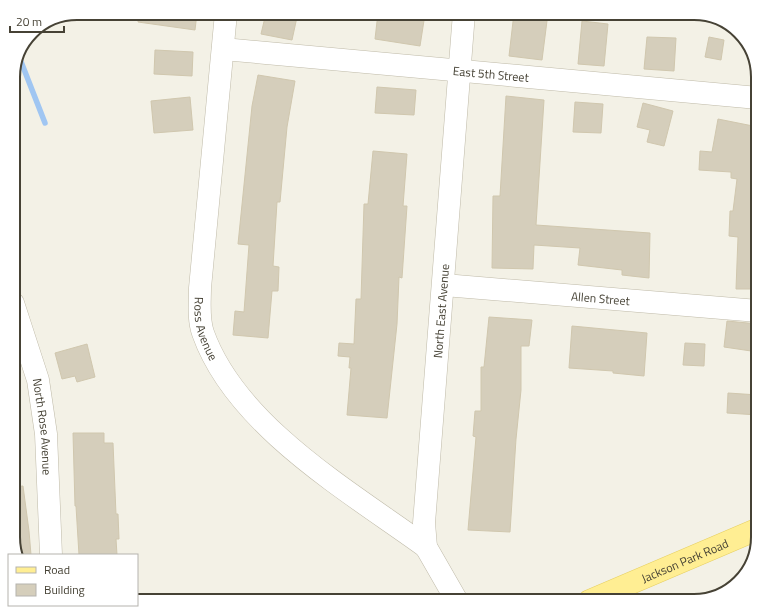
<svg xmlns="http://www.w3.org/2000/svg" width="771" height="614" font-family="'Titillium Web',sans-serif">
	<rect width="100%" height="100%" fill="#f3f1e6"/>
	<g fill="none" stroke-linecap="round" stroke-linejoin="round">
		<path stroke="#a0c6f2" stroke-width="5.5" d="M20,59l25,64"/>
	</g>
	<path fill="#d5cebb" stroke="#d0c7ae" d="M139,13h58l-2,17 -57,-8z
		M266,13h12l19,4 -5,23 -31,-6z
		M378,13l47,1 -5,32 -45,-7z
		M514,13h34l-6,47 -33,-4z
		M582,21l26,3 -4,42 -26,-2z
		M647,37l29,1 -2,33 -30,-2z
		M709,37l15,3 -3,20 -16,-3z
		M155,50l38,2 -1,24 -38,-2z
		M258,75l37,6 -8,46 -7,75h-3l-4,64 6,1 -1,24h-6l-4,47 -35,-3 2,-24 9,1 5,-67 -11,-1 14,-138z
		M377,87l39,3 -2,25 -39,-2z
		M506,96l38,4 -8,125 114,8 -1,45 -27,-3v-5l-44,-5 2,-17 -46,-3 -1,24 -41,-1 1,-72h7z
		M190,97l3,33 -39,3 -3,-32z
		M575,102l28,2 -2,29 -28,-1z
		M643,103l30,8 -9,35 -17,-4 3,-12 -13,-3z
		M718,119l40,8v162h-22l2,-52 -9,-1 1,-25h3l4,-32 -6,-1v-6l-32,-2 1,-19 12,1z
		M373,151l34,3 -4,52h4l-5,72 -3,-1 -2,47 -10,94 -40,-3 4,-47h-2l1,-11 -12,-1 1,-13 15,1 2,-45h5l3,-95h4z
		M489,317l43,3 -3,26h-8v44l-5,49 -6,93 -42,-2 8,-93 -3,-1 2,-25h6v-44h3z
		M727,321l31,3v28l-34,-5z
		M572,326l75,7 -3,43 -31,-3v-2l-44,-3z
		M685,343l20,1 -1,22 -21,-1z
		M87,344l8,33 -18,5 -2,-6 -13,3 -7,-26z
		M728,393l30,2v20l-31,-2z
		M73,433h31v10h9l3,71h2l1,25h-3l1,16h-38l-3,-49h-1z
		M23,486l6,45 2,24h-11l-7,-14v-54z"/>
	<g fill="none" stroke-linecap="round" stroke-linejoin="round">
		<defs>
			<g id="minor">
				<path id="s1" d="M226,13l-26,275c0,14 -2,31 3,45 33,93 146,158 223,214"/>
				<path id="s2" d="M223,49l535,49"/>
				<path id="s3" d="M444,285l314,26"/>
				<path id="s4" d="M13,303l25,77 8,54 5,121"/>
				<path id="s5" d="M457,601l-31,-54 -2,-24 40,-510"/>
			</g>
			<g id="major">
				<path id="s6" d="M589,601l169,-72"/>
			</g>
		</defs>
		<use href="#minor" stroke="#bfbaa8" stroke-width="23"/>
		<use href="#major" stroke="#e6cf61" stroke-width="23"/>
		<use href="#minor" stroke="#fff" stroke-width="22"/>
		<use href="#major" stroke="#ffee93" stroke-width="22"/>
	</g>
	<g text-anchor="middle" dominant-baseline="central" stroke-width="3.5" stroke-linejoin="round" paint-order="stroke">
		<g font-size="12" fill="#464235" stroke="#fff">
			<text stroke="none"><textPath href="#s2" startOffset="269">East 5th Street</textPath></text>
			<text stroke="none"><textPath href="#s3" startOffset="157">Allen Street</textPath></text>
			<text stroke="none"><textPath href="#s5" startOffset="299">North East Avenue</textPath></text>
			<text stroke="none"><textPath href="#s1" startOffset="318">Ross Avenue</textPath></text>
			<text stroke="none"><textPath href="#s4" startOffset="128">North Rose Avenue</textPath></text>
			<text stroke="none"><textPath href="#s6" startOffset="104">Jackson Park Road</textPath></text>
		</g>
	</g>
	<path d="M0 0H771V614H0ZM77 20H694A57 57 0 0 1 751 77V537A57 57 0 0 1 694 594H77A57 57 0 0 1 20 537V77A57 57 0 0 1 77 20Z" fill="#fff" fill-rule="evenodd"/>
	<path fill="none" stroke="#464235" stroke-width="2" d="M77 20H694A57 57 0 0 1 751 77V537A57 57 0 0 1 694 594H77A57 57 0 0 1 20 537V77A57 57 0 0 1 77 20Z"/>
	<rect x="8" y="554" width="130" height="52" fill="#ffffff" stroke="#b5b3ae"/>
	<rect x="16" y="567" width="20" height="6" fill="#ffee93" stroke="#b5b3ae"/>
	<text x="44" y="574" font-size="12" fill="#464235">Road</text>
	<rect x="16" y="584" width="20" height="12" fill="#d5cebb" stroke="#b5b3ae"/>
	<text x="44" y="594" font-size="12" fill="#464235">Building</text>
	<path d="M10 26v6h54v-6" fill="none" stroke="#464235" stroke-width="2"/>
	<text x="16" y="26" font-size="12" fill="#464235" stroke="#ffffff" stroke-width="3" paint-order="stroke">20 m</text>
</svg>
